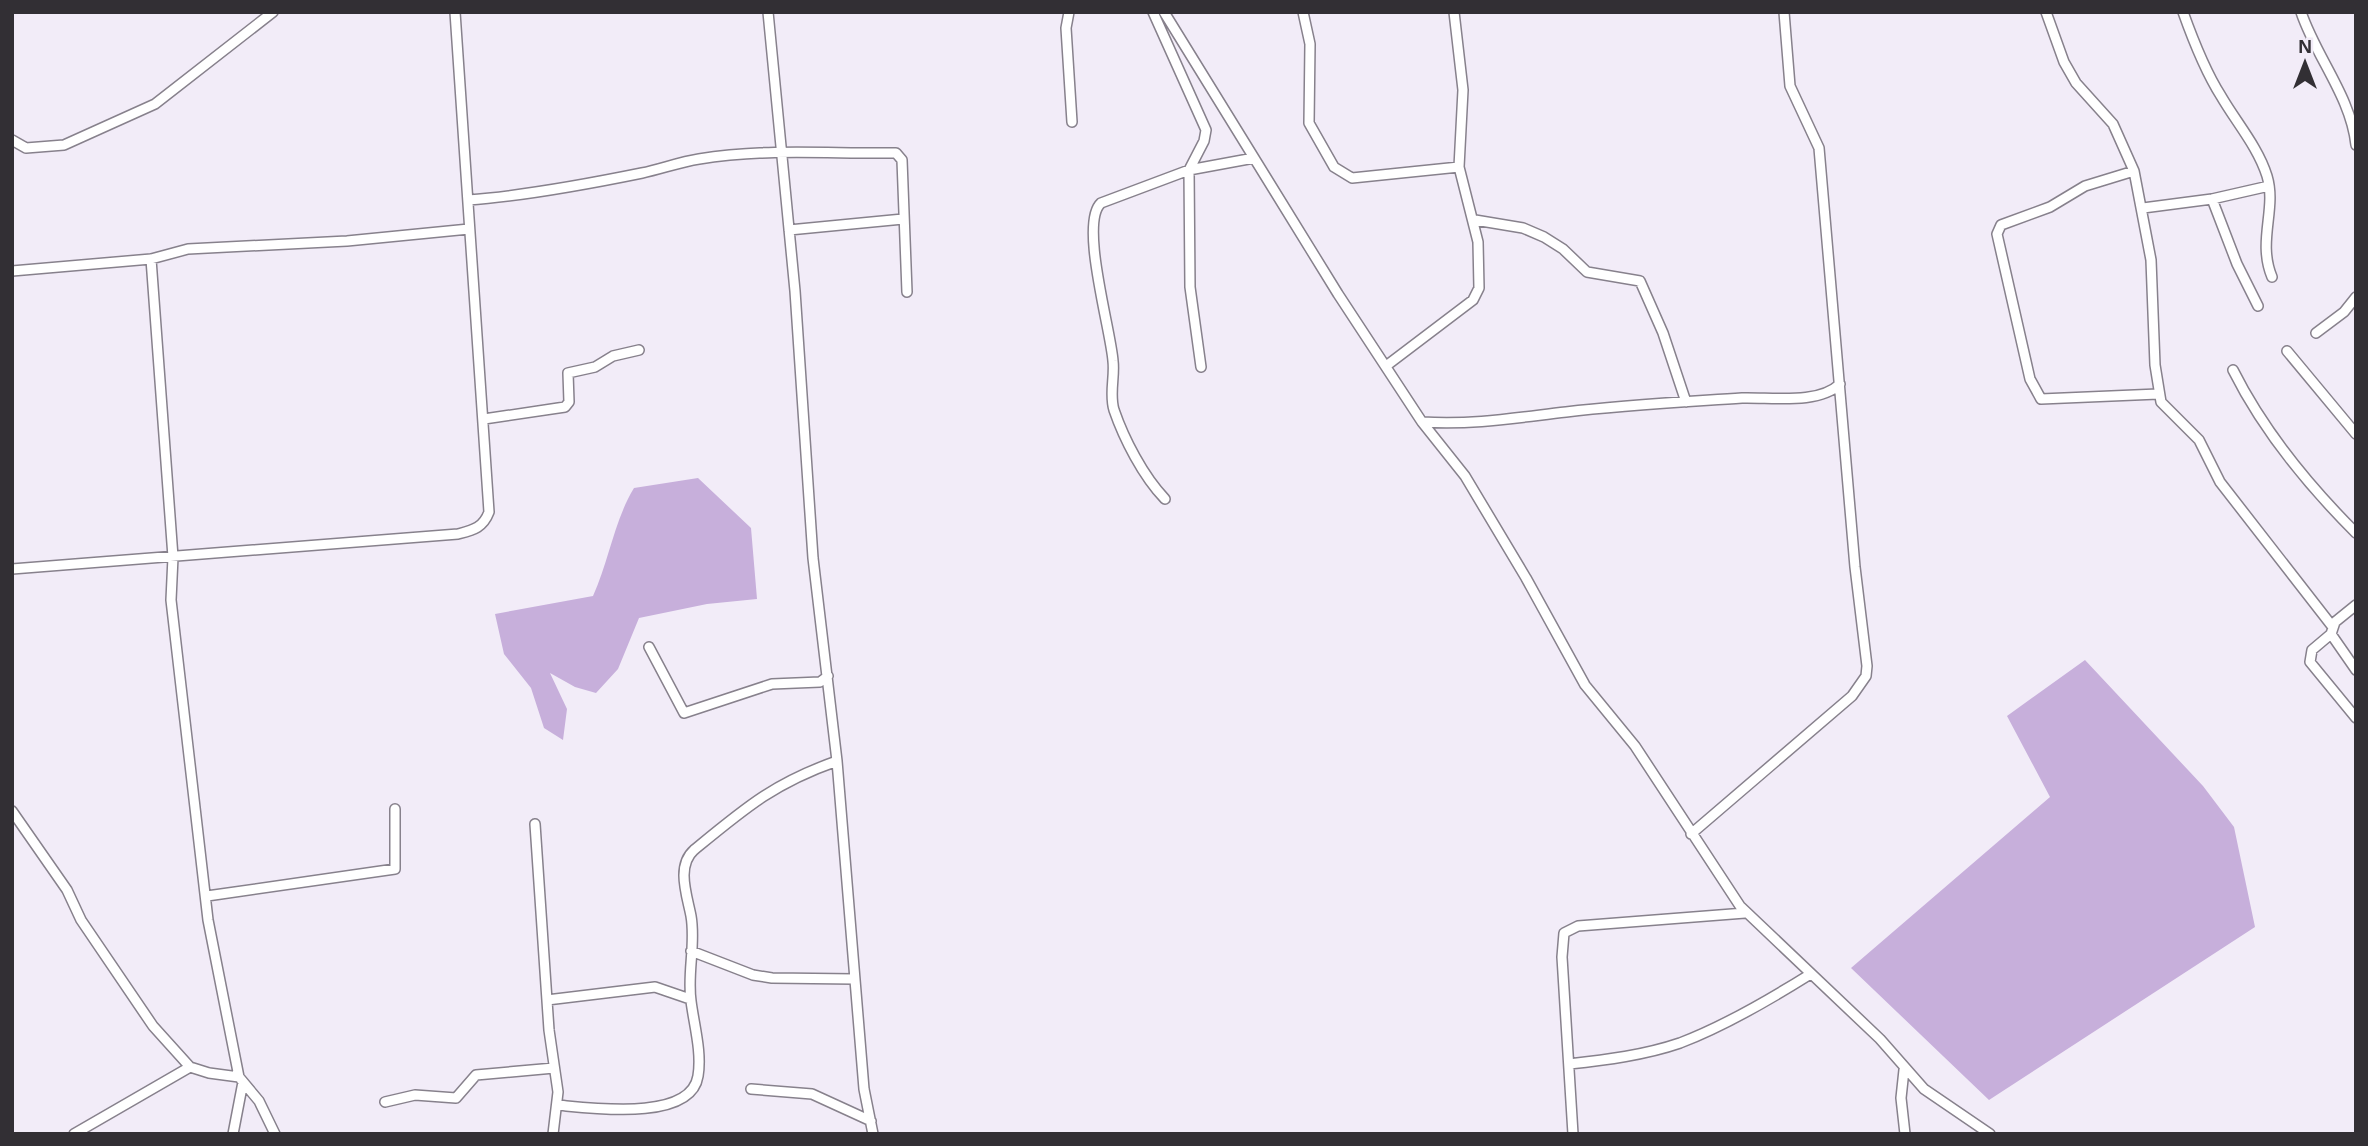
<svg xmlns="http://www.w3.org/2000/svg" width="2368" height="1146" font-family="Arial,sans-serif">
	<rect width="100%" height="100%" fill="#f2ecf8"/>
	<path fill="#c7afdb" d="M698,478l53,50 6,71 -50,5 -68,14 -21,51 -22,24 -21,-6 -25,-14 17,36 -4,31 -19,-12 -13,-40 -27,-34 -9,-40 98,-18c16,-35 21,-75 41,-108z
		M2085,660l118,126 31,41 21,100 -266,173 -138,-132 199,-171 -43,-81z"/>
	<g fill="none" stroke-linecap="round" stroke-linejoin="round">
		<defs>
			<path id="street" d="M768,12l27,279 18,267 24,203 27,328 9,45
				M1069,12l-3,16 6,94
				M1153,12l53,118 -2,11 -15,29 1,117 11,80
				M1164,12l174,282 84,128 43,54 61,102 59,107 50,61 105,160 140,133 44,50 66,45
				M1303,12l7,32 -1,79 25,44 18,11 107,-11
				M2046,12l18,50 12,21 37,41 21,47 17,89 4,105 6,37 38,38 21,42 112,144
				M2183,12c10,28 22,59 38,84 15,26 37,51 46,80 10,33 -10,65 5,101
				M2301,12c15,45 50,85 55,133
				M12,140l14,8 38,-3 91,-41 118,-92
				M2134,171l-49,15 -35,21 -49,18 -4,9 33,145 11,20 117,-5
				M2212,199l25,65 21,42
				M468,200c55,-4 120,-16 174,-27 19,-4 38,-11 57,-14 65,-11 132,-5 197,-6l6,7 5,132
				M2143,208l69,-9 57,-13
				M1475,220l48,8 21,9 19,12 24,23 53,9 23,52 23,69
				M789,230l114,-11
				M151,259l22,298 -2,43 37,320 31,157
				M12,271l139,-12 37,-10 159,-8 122,-12
				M2316,333l28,-21 12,-15
				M2287,351l69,83
				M1386,366l87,-66 6,-12 -1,-46 -19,-75 4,-77 -9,-78
				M2233,370c30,60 76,116 123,163
				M484,419l81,-12 4,-5 -1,-29 27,-6 18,-11 26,-6
				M1422,422c52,3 92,-4 144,-10 58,-7 117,-10 176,-14 29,-1 76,7 98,-14
				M1165,499c-22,-23 -41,-60 -51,-89 -5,-16 1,-33 -1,-49 -2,-31 -34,-138 -12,-158l88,-33 65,-12
				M12,569l446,-35c15,-4 25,-6 31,-22l-34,-500
				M2356,605l-21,17 -4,12 25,36
				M2331,634l-19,16 -2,12 46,56
				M649,647l35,66 88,-29 48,-2 8,-6
				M12,811l55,79 14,30 72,106 37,41 19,6 30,4 20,24 16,33
				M535,824l14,206 9,62 -5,42
				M1691,834l161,-138 14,-20 1,-10 -12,-99 -36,-419 -29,-62 -6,-74
				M207,896l188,-27v-60
				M691,951l62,24 19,3 82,1
				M547,1000l108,-13 35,12
				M1569,1064c37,-4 76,-9 111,-21 45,-17 89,-43 129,-68
				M1904,1070l-3,28 4,36
				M751,1089l61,5 59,27
				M385,1102l30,-7 41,3 20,-23 78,-7
				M557,1105c34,3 134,17 141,-29 4,-24 -4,-51 -7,-75 -4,-28 5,-57 0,-85 -4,-21 -15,-50 3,-66 51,-42 80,-67 143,-89
				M74,1134l116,-67
				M233,1134l10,-52
				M1573,1134l-11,-177 2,-24 14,-7 167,-13"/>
		</defs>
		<use href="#street" stroke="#87818c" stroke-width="12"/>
		<use href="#street" stroke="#fff" stroke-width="9"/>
	</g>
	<rect width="2368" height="1146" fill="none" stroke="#322f34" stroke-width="28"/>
	<g transform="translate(2305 63)" stroke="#f2ecf8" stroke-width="5" paint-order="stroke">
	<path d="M0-5L12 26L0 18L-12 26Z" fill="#322f34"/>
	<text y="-10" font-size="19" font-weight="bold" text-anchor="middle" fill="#322f34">N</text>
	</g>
</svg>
